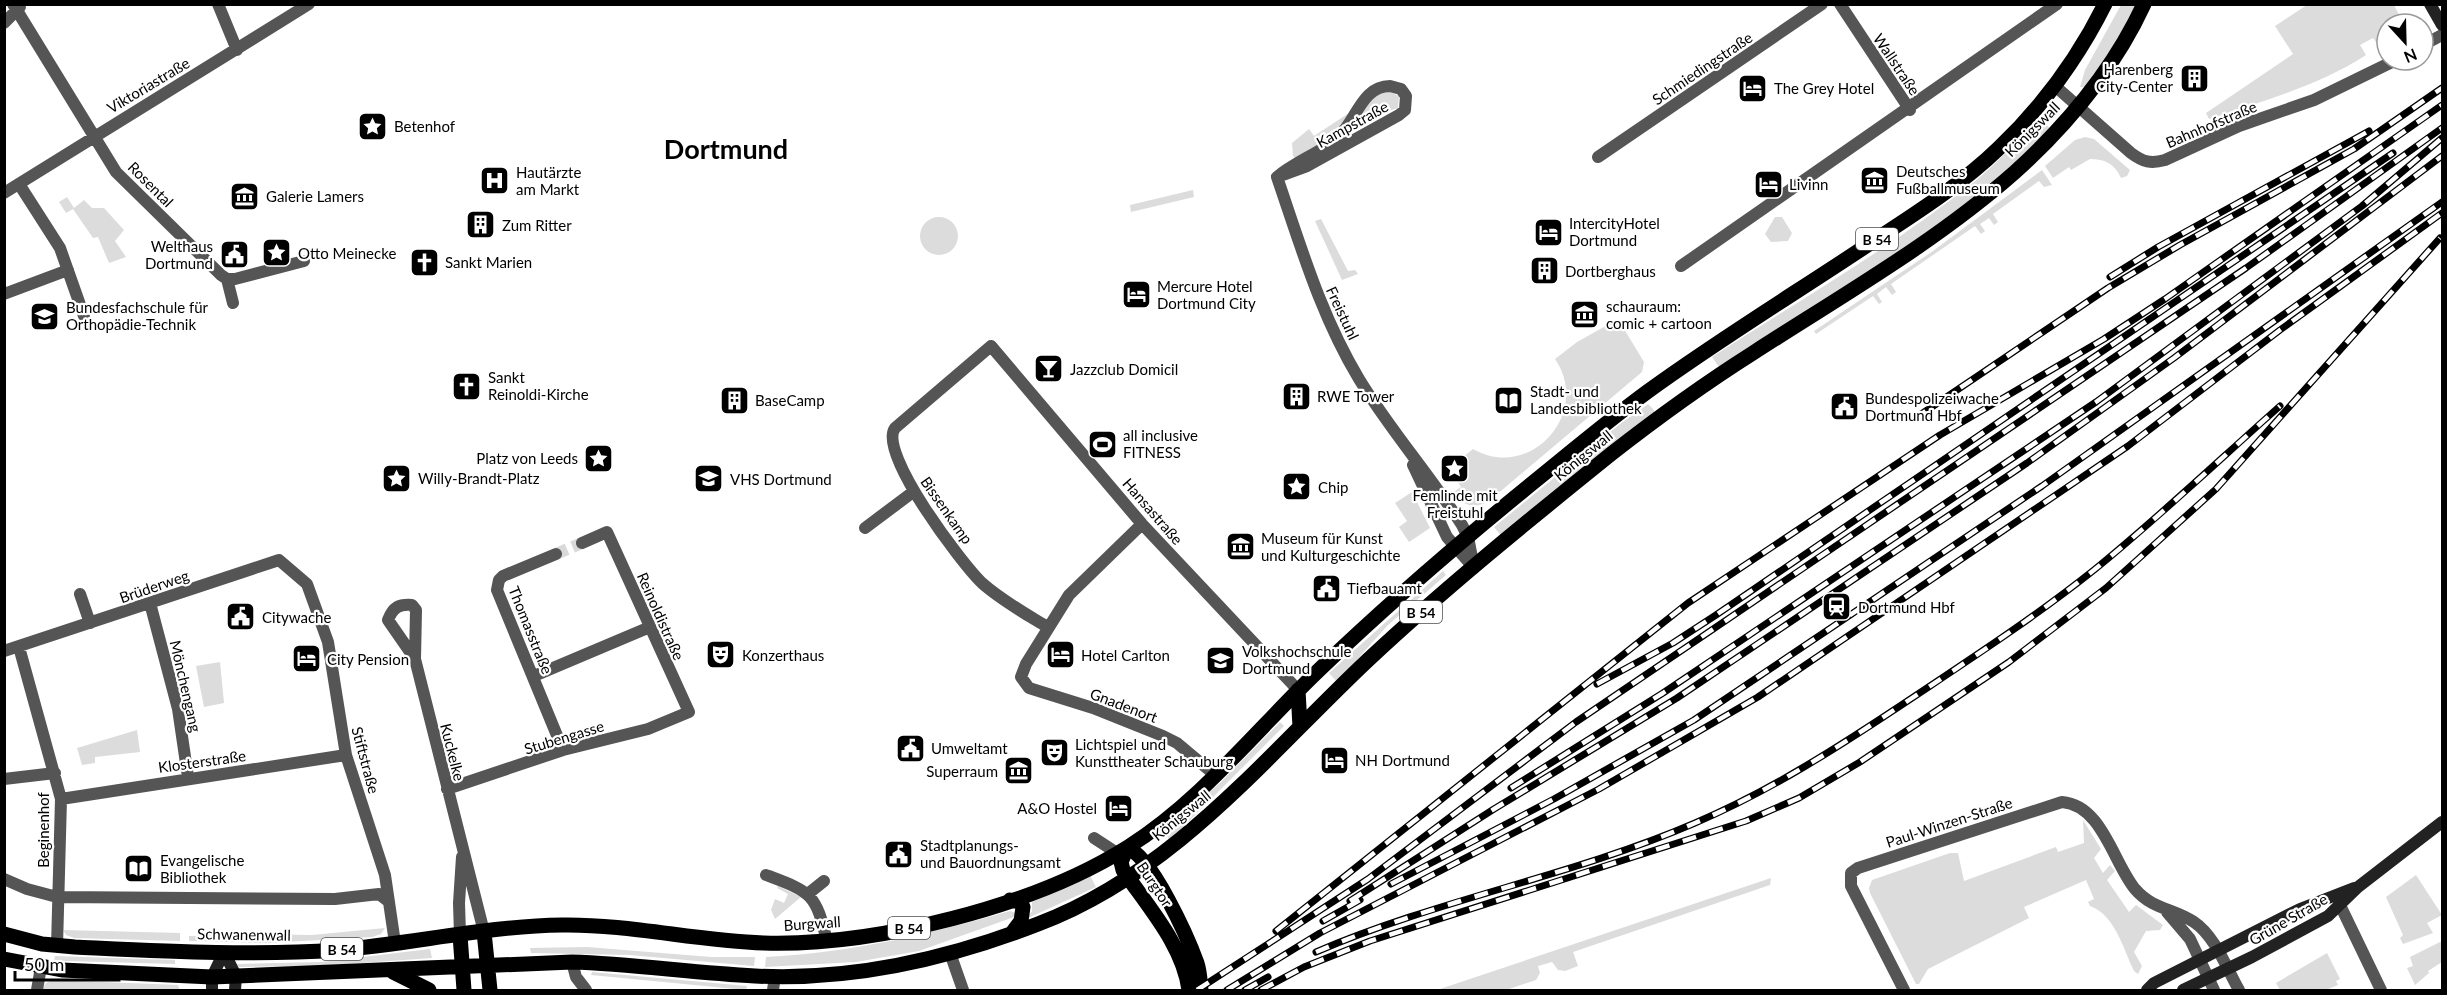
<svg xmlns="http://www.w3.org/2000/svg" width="2447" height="995" font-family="Lato,sans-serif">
	<rect width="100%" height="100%" fill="#fff"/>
	<path fill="#dcdcdc" d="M2121,5h14l-13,29 -36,53h-6l5,-17z
		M2307,5h87l10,19h-17v17l-8,5 -6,-8 -13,7 6,10c-48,31 -103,46 -157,64l-3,-6 87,-59 -18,-28z
		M1387,90l12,6 -1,12 -16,5 -30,18 -2,-2 23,-32z
		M1349,113c-13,22 -32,33 -54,45l-2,-2 -1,-13 17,-14 5,7z
		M2040,119l11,10c-95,97 -218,165 -332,238l-7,-10c88,-57 180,-110 262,-175 24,-19 43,-42 66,-63z
		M2085,137l9,2 36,31 -3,6 -6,2c-6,-14 -16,-19 -31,-19l-19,11 -2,-3 -16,11 -8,-12 30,-26z
		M2042,170l10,15 -8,2 -5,-6 -46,33 5,8 -4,3 -5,-7 -9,6 5,7 -4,3 -6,-8 -84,58 5,8 -4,3 -6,-8 -9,7 5,8 -3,2 -6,-8 -57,38 -2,-3 119,-80z
		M1193,190l1,7 -63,15 -1,-7z
		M67,197l7,11 10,-8 8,8h12l20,22 -9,11 11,16 -17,6 -11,-26 -5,1 -20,-29 -7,4 -7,-11z
		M920 236a19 19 0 1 1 38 0a19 19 0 1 1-38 0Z
		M1775,217h7l10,16 -4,8 -17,1 -6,-8z
		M1321,219l27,52 7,-1 3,4 -16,6 -27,-59z
		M1618,319l26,43 -2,10 -153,129c-16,9 -25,4 -37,-8l9,-6 -12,-19 24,-19c57,33 119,-36 82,-90l22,-17z
		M1648,404l6,6v4l-152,123 -8,-10 126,-103z
		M1412,492l18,36 -21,14 -10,-15 8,-6 -12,-18z
		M1443,571l3,4 -59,51 -50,56 -8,-9z
		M220,662l4,41 -20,4 -8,-41z
		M1280,722l4,4 -114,114 -7,-8 58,-50z
		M137,730l3,22 -45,5v6l-13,2 -5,-17z
		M2083,820l18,29 -7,9 9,15 7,-8 5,6 -8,9 22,32 7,-7 27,20 -3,5 -14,1 -12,21 8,14 -4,8 -4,-3c-11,-23 -19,-56 -44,-65l-2,-4 6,-3 -8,-19 -62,27 5,11 -101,51 -9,15h-3l-46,-91 -1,-5 3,-8 78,-27h8l6,28 92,-34 2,5 26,-9z
		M1090,875l6,12 -70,32 6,-8v-9z
		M2416,875l26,40 -15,8 6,10 -30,11 -3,-6 3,-3 -17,-38z
		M1771,878l-1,7 -197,67 5,14 -13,5 -7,-1 -6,-8 -14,4 2,7 -4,7 -30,10h-69z
		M778,886l23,11 -26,22 -4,-9 4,-11 9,4 4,-9 -11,-6z
		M1010,911l6,2 -2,4 -95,34 -63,11 -91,5 1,-10c84,-4 163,-23 244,-46z
		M385,928l-4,6 -9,3 -104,6 -79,-2v-5h19v-3l104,2z
		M63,930l117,3v8l-106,-3 -8,-3z
		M2442,941v21l-14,9 1,2 -14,12 -8,-17 6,-2 -3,-9z
		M587,947l124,10h44l-1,9 -125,-11 -98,-2 -1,-5z
		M430,949l2,9 -113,8 -80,1 -2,-3 84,-2z
		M2327,953l13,26 -4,2 2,4 -12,5h-46l-4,-7z
		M55,956l120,4v4l-110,-3 -11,-1z
		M592,972l155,14 -1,4 -155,-15z
		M53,980l125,5 2,5h-138l4,-7z"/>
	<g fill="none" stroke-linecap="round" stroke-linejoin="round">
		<path stroke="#d9d9d9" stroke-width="12" stroke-dasharray="12 6" stroke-linecap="butt" d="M556,554l26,-11"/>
		<path stroke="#555" stroke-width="12" d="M13,4l103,168 105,103 6,4h8l69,-18
			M218,4l19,46
			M1840,4l70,106
			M4,23l16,-16
			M2423,45l19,-10
			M1390,86l11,3 5,7 -1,14 -6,5 -92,51 -30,11c21,-18 51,-26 68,-48 13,-16 20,-43 45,-43z
			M2055,86l76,67c12,9 20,11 34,7l74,-34 75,-26 82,-40
			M1598,157l224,-153
			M1277,177c24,70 44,139 82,202 31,51 71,96 103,146l6,12 6,31
			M19,184l41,64 24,68
			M4,193l305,-189
			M1681,266l376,-262
			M227,279l6,24
			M4,294l64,-24
			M1413,465l34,72 27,31
			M1142,524l-73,71 -43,69 -5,13 8,11 64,20 70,28 14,7 38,32
			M865,528l48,-36
			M556,554l-53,22 -4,4 -2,10 66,160
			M80,594l10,29
			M150,603l28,106 10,68
			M1047,627c-21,-13 -46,-27 -65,-44 -20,-19 -105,-131 -87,-155l96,-82 151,178 156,166
			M19,647l42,152 -4,147
			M4,651l275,-91 28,24 21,58 18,113 39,120 10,68
			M415,659l-27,-39c5,-13 11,-16 24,-15l4,5 -1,49 69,273
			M534,676l116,-49
			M4,779l51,-6
			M447,789l116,-39 85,-21 41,-17 -82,-180 -25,11
			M61,799l285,-44
			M1094,838l23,15
			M766,875c45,17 50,18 61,67
			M4,879l23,10 30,8 278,2 44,-5 9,7
			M809,893l15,-12
			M2340,905l41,85
			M2167,912l23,27 24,51
			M460,935l-1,-32 3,-46
			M950,953l13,37
			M572,962l4,15 10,13
			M37,990l4,-23
			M773,990l2,-14
			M1904,990l-53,-104v-13l7,-5 204,-66c40,3 51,60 73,87 18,21 39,19 59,33 21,14 33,47 45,68"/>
		<path stroke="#222" stroke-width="12" d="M2430,4l12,21
			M224,952l12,24 -1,14
			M212,990v-13l12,-25
			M2147,990l7,-7 146,-74 54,-21
			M2183,990l69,-33 76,-41 30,-29 84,-65"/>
		<path stroke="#000" stroke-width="15" d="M1298,690l2,37
			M1127,848c24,7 61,90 70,115 3,9 3,18 4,27
			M1127,848l-6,14 2,8c25,37 60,75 66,120
			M1010,900l10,2 3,5 -2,14 -9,12
			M484,932l6,58
			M4,934l38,10 33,3c87,4 175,9 262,3 75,-6 149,-24 225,-25 68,-1 134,16 202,18 111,3 269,-36 364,-96 74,-47 129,-118 192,-178 69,-66 141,-128 215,-188 37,-30 74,-61 112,-89 74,-54 152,-101 228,-152 43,-28 88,-57 124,-92 44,-42 79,-90 106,-144
			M460,935l4,55
			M4,959l58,11 150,7 360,-15c61,2 122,11 183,14 97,5 193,-17 283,-52 136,-51 227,-167 330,-264 77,-72 161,-140 243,-206 46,-36 93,-70 142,-101 88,-57 183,-111 262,-181 53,-48 99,-103 129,-168
			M393,972l36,18"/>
		<defs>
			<path id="rail" d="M2110,277l48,-30 211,-116
				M1914,419l194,-131 72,-43 174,-96 88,-61
				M1597,684l76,-41 43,-28 677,-462
				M1511,788l152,-95 433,-291 266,-196 80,-68
				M1391,884l163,-85 140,-79 348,-234 400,-284
				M1350,901l144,-92 183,-111 350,-235 147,-105 268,-202
				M1323,921l37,-21
				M1276,931l412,-328 252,-168 164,-96 61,-40 277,-194
				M1316,952c123,-53 256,-76 379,-129 77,-33 145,-77 214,-123 63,-42 126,-83 185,-130 64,-52 124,-109 186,-164
				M1197,990l171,-111 208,-157 670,-454 196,-140
				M1227,990l93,-57 279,-144 159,-92 370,-251 152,-116 162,-117
				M1245,990l23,-13
				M1261,990l43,-23 66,-26 376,-120 53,-23 61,-36 149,-100 97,-74 110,-99 224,-251"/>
		</defs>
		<use href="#rail" stroke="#000" stroke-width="7"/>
		<use href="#rail" stroke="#fff" stroke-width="4.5" stroke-dasharray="14" stroke-linecap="butt"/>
	</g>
	<defs>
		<symbol id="building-square" viewBox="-11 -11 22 22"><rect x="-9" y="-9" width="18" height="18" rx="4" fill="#000" stroke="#fff"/><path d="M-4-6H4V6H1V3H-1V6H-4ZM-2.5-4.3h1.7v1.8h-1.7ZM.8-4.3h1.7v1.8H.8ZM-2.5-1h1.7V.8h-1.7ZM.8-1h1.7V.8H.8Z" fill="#fff"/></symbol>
		<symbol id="hotel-square" viewBox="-11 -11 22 22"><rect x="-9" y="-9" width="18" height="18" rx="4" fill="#000" stroke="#fff"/><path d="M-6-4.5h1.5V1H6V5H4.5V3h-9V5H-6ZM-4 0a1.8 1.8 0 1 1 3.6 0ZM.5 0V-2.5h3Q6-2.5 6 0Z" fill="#fff"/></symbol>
		<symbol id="sight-square" viewBox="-11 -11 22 22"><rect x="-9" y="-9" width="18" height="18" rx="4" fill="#000" stroke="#fff"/><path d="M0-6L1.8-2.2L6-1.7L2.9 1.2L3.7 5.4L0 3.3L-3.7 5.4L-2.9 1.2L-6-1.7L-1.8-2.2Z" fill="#fff"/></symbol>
		<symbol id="museum-square" viewBox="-11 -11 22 22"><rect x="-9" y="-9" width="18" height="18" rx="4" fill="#000" stroke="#fff"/><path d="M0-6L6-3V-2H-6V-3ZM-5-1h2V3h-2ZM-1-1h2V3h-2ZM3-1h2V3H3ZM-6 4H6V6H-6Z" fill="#fff"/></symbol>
		<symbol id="hospital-square" viewBox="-11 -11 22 22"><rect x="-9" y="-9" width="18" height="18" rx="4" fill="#000" stroke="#fff"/><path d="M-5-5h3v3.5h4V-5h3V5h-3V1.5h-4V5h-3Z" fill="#fff"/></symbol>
		<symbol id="civic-square" viewBox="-11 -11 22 22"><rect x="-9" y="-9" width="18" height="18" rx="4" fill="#000" stroke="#fff"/><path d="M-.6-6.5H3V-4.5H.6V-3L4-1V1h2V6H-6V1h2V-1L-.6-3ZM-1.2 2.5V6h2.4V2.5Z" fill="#fff"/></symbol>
		<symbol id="church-square" viewBox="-11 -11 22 22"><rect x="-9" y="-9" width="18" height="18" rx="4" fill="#000" stroke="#fff"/><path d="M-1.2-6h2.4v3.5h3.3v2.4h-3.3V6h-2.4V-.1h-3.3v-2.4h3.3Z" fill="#fff"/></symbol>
		<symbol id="university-square" viewBox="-11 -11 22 22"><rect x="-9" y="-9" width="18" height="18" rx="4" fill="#000" stroke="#fff"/><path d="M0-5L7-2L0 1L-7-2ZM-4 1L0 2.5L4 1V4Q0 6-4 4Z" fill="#fff"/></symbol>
		<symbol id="bar-square" viewBox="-11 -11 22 22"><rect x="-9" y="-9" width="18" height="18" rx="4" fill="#000" stroke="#fff"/><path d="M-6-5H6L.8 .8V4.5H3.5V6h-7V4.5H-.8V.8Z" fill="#fff"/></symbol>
		<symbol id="library-square" viewBox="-11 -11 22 22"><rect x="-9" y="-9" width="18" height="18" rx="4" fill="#000" stroke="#fff"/><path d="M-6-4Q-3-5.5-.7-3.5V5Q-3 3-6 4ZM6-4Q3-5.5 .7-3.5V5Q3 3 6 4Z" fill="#fff"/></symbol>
		<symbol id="stadium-square" viewBox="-11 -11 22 22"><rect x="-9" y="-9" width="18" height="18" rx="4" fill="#000" stroke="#fff"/><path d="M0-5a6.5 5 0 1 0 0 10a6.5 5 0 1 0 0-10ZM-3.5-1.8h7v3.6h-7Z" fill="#fff"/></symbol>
		<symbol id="school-square" viewBox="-11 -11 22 22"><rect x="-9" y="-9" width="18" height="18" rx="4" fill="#000" stroke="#fff"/><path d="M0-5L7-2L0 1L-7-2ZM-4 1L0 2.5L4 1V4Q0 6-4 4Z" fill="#fff"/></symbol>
		<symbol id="station-square" viewBox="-11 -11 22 22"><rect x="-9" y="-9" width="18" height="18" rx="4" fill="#000" stroke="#fff"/><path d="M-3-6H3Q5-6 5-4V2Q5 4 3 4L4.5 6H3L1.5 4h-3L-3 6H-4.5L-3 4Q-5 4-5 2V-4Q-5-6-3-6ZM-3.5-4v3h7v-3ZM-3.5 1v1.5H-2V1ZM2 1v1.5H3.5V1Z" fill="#fff"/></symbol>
		<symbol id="theatre-square" viewBox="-11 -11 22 22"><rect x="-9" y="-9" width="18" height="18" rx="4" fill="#000" stroke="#fff"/><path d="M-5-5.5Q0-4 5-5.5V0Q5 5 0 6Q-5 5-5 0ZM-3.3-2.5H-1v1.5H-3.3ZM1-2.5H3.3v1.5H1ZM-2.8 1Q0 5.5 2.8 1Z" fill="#fff"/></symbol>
	</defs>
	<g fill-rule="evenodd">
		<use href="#building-square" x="2178" y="62" width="33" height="33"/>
		<use href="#hotel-square" x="1736" y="72" width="33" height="33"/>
		<use href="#sight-square" x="356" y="110" width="33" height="33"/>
		<use href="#museum-square" x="1858" y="164" width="33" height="33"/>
		<use href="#hospital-square" x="478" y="164" width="33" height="33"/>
		<use href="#hotel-square" x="1752" y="168" width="33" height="33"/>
		<use href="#museum-square" x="228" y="180" width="33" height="33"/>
		<use href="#building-square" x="464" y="208" width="33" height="33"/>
		<use href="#hotel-square" x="1532" y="216" width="33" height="33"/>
		<use href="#sight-square" x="260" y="236" width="33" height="33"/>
		<use href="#civic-square" x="218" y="238" width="33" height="33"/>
		<use href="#church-square" x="408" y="246" width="33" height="33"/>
		<use href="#building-square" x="1528" y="254" width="33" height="33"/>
		<use href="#hotel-square" x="1120" y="278" width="33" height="33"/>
		<use href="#museum-square" x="1568" y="298" width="33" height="33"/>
		<use href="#university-square" x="28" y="300" width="33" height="33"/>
		<use href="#bar-square" x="1032" y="352" width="33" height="33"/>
		<use href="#church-square" x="450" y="370" width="33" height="33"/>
		<use href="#building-square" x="1280" y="380" width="33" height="33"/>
		<use href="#building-square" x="718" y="384" width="33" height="33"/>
		<use href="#library-square" x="1492" y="384" width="33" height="33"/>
		<use href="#civic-square" x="1828" y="390" width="33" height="33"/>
		<use href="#stadium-square" x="1086" y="428" width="33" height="33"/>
		<use href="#sight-square" x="582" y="442" width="33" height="33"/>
		<use href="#sight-square" x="1438" y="452" width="33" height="33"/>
		<use href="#sight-square" x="380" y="462" width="33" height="33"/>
		<use href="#school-square" x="692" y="462" width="33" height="33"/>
		<use href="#sight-square" x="1280" y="470" width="33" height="33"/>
		<use href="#museum-square" x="1224" y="530" width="33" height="33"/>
		<use href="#civic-square" x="1310" y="572" width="33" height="33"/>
		<use href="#station-square" x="1820" y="590" width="33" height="33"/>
		<use href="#civic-square" x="224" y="600" width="33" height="33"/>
		<use href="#theatre-square" x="704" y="638" width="33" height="33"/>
		<use href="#hotel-square" x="1044" y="638" width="33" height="33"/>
		<use href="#hotel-square" x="290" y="642" width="33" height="33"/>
		<use href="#university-square" x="1204" y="644" width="33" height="33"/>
		<use href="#civic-square" x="894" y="732" width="33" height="33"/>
		<use href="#theatre-square" x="1038" y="736" width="33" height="33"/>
		<use href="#hotel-square" x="1318" y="744" width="33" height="33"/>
		<use href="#museum-square" x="1002" y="754" width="33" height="33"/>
		<use href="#hotel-square" x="1102" y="792" width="33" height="33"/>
		<use href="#civic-square" x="882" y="838" width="33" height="33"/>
		<use href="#library-square" x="122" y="852" width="33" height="33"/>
	</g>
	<g text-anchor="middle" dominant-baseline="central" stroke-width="4.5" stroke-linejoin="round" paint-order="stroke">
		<g fill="#fff" stroke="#4c4c4c" stroke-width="1.5">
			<rect x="1856" y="228" width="42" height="22" rx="4.5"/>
			<rect x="1400" y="601" width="42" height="22" rx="4.5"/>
			<rect x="888" y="917" width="42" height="22" rx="4.5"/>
			<rect x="321" y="938" width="42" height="22" rx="4.5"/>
		</g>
		<g font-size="14" font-weight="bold" fill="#000">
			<text x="1877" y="239">B 54</text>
			<text x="1421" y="612">B 54</text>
			<text x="909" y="928">B 54</text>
			<text x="342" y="949">B 54</text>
		</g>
		<g font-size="15" fill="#000" stroke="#fff">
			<text transform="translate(1897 64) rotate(56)">Wallstraße</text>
			<text transform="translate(1702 68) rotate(-34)">Schmiedingstraße</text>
			<text transform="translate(148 85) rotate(-31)">Viktoriastraße</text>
			<text transform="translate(1352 124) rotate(-29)">Kampstraße</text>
			<text transform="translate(2211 124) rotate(-23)">Bahnhofstraße</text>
			<text transform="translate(2032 129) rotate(-45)">Königswall</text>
			<text transform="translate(151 184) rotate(45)">Rosental</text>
			<text transform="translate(1343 313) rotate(65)">Freistuhl</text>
			<text transform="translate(1583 455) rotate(-39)">Königswall</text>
			<text transform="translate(947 510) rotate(55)">Bissenkamp</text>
			<text transform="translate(1153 511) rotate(49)">Hansastraße</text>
			<text transform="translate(154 586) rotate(-19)">Brüderweg</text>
			<text transform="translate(661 616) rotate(66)">Reinoldistraße</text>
			<text transform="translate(531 630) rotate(68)">Thomasstraße</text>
			<text transform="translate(186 686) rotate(77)">Mönchengang</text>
			<text transform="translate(1124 705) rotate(21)">Gnadenort</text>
			<text transform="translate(564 737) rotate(-17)">Stubengasse</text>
			<text transform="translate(453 752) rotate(76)">Kuckelke</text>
			<text transform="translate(366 760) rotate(75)">Stiftstraße</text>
			<text transform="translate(202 761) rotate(-8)">Klosterstraße</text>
			<text transform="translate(1181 815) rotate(-39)">Königswall</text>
			<text transform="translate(1949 822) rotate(-18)">Paul-Winzen-Straße</text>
			<text transform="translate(43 830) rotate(-90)">Beginenhof</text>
			<text transform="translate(1155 884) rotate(56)">Burgtor</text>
			<text transform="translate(2288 919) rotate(-30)">Grüne Straße</text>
			<text transform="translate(812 923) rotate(-4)">Burgwall</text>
			<text transform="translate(244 934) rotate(1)">Schwanenwall</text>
		</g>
		<g font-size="15" fill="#000" stroke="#fff" text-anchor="start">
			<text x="2173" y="69" text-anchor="end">Harenberg<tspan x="2173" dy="17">City-Center</tspan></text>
			<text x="1774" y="88">The Grey Hotel</text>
			<text x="394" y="126">Betenhof</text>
			<text x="1896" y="171">Deutsches<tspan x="1896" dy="17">Fußballmuseum</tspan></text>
			<text x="516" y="172">Hautärzte<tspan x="516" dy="17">am Markt</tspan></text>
			<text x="1789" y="184">Livinn</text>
			<text x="266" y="196">Galerie Lamers</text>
			<text x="1569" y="223">IntercityHotel<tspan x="1569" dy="17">Dortmund</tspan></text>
			<text x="502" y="225">Zum Ritter</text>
			<text x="213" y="246" text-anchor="end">Welthaus<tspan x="213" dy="17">Dortmund</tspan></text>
			<text x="298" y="253">Otto Meinecke</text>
			<text x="445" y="262">Sankt Marien</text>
			<text x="1565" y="271">Dortberghaus</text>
			<text x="1157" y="286">Mercure Hotel<tspan x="1157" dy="17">Dortmund City</tspan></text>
			<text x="1606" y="306">schauraum:<tspan x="1606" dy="17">comic + cartoon</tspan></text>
			<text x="66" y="307">Bundesfachschule für<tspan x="66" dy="17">Orthopädie-Technik</tspan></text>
			<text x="1070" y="369">Jazzclub Domicil</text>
			<text x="488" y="377">Sankt<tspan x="488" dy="17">Reinoldi-Kirche</tspan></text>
			<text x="1530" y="391">Stadt- und<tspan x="1530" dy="17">Landesbibliothek</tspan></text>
			<text x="1317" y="396">RWE Tower</text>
			<text x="1865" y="398">Bundespolizeiwache<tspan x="1865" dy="17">Dortmund Hbf</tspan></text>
			<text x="755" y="400">BaseCamp</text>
			<text x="1123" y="435">all inclusive<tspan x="1123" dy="17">FITNESS</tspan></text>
			<text x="578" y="458" text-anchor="end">Platz von Leeds</text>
			<text x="418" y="478">Willy-Brandt-Platz</text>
			<text x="730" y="479">VHS Dortmund</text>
			<text x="1318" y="487">Chip</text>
			<text x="1455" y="495" text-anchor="middle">Femlinde mit<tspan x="1455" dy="17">Freistuhl</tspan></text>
			<text x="1261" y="538">Museum für Kunst<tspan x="1261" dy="17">und Kulturgeschichte</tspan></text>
			<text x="1347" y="588">Tiefbauamt</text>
			<text x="1858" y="607">Dortmund Hbf</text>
			<text x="262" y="617">Citywache</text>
			<text x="1242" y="651">Volkshochschule<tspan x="1242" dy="17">Dortmund</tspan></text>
			<text x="742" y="655">Konzerthaus</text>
			<text x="1081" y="655">Hotel Carlton</text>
			<text x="327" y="659">City Pension</text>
			<text x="1075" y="744">Lichtspiel und<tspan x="1075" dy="17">Kunsttheater Schauburg</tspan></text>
			<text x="931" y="748">Umweltamt</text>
			<text x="1355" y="760">NH Dortmund</text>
			<text x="998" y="771" text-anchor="end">Superraum</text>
			<text x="1097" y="808" text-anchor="end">A&amp;O Hostel</text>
			<text x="920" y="845">Stadtplanungs-<tspan x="920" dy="17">und Bauordnungsamt</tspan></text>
			<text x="160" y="860">Evangelische<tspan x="160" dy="17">Bibliothek</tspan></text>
		</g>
		<g font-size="27" font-weight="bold" fill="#000" stroke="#fff">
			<text x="726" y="148">Dortmund</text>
		</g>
	</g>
	<rect width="2447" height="995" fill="none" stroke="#000000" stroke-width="12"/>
	<g transform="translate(2405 42) rotate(158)"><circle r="28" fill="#ffffff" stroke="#999999" stroke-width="1.5"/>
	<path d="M0-4.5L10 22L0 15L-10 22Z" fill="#000000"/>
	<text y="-9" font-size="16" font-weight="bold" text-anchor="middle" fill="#000000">N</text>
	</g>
	<path d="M15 971v9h104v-9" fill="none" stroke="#000000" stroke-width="3"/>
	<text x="24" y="971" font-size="18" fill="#000000" stroke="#ffffff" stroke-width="4.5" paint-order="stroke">50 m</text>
</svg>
